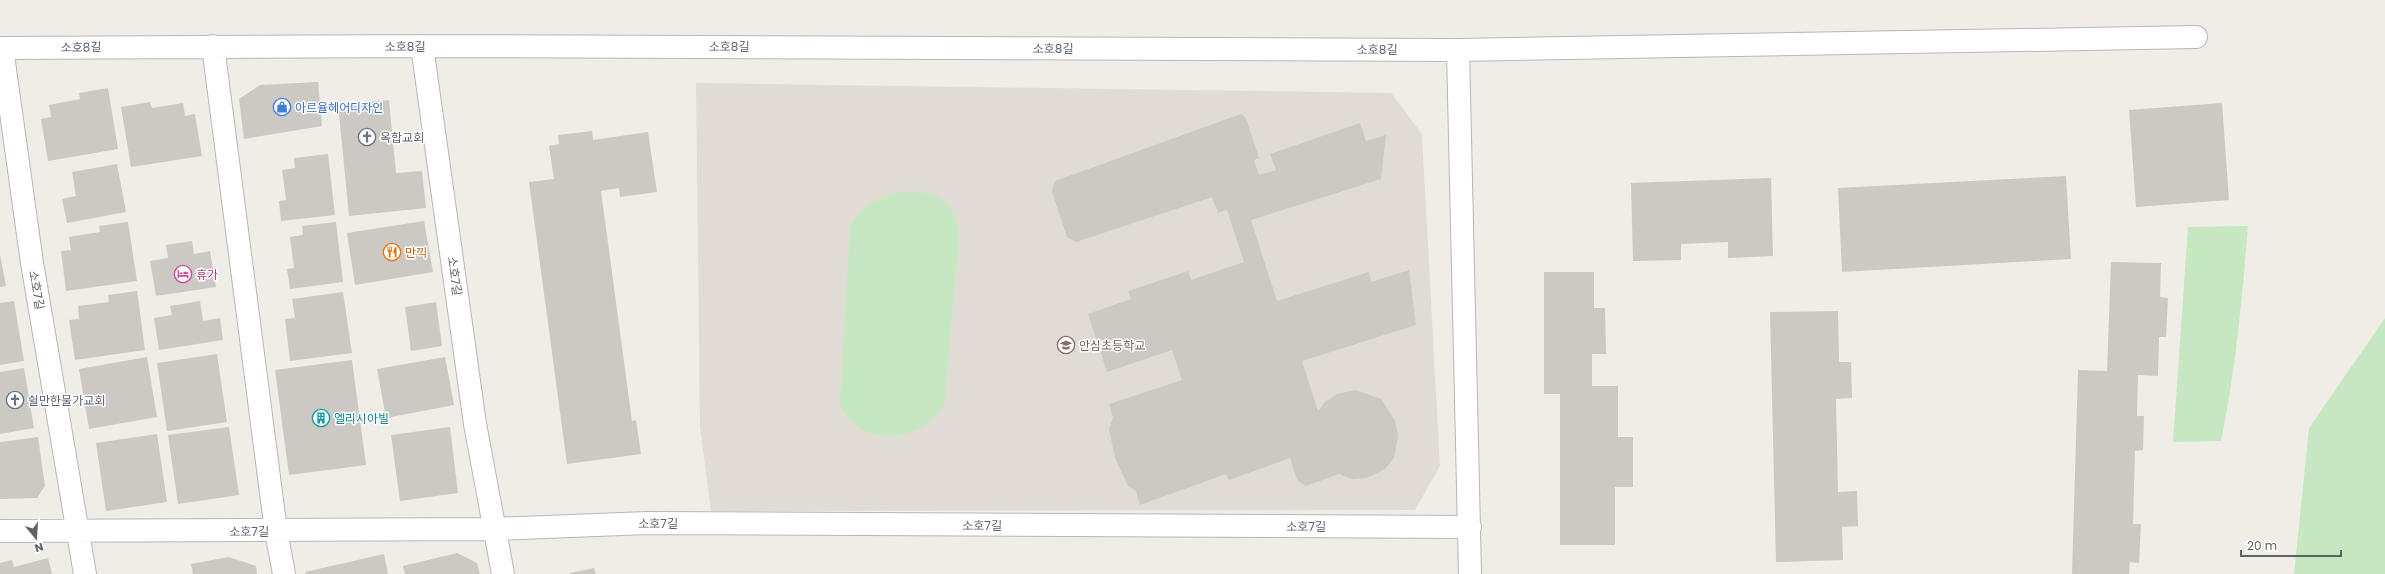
<svg xmlns="http://www.w3.org/2000/svg" width="2385" height="574" font-family="Poppins,'Noto Sans KR',sans-serif">
	<rect width="100%" height="100%" fill="#f0ede6"/>
	<path fill="#e0dcd4" d="M696,83l695,10 31,41 18,332 -25,44 -704,1 -11,-84z"/>
	<path fill="#c5e8c3" d="M912,191c30,3 43,13 47,44l-15,170c-21,38 -88,45 -104,-2l10,-175c11,-27 36,-33 62,-37z
		M2248,226c-6,72 -12,143 -27,215l-48,1 15,-215z
		M2385,318v256h-91l15,-146z"/>
	<path fill="#ccc8c3" d="M318,82l4,44 -78,13 -5,-40 21,-14z
		M108,88l10,61 -70,12 -7,-42 10,-2 -2,-12 31,-6 -1,-6z
		M389,100l7,73 26,-2 4,37 -77,8 -11,-112z
		M150,102l2,6 31,-5 2,13 10,-2 7,42 -71,11 -10,-60z
		M2222,103l7,97 -93,7 -7,-97z
		M1241,114l5,4 13,40 -5,2 5,15 17,-5 -6,-16 90,-31 6,18 20,-6 -5,44 -130,41 26,81 92,-29 2,10 38,-12 7,55 -114,36 16,50 7,-9 12,-8 19,-4 25,9 14,22 3,14 -4,23 -9,11 -18,9 -15,1 -13,-5 -33,12 -9,-6 -7,-22 -61,22 -3,-6 -86,31 -4,-14 -8,-5 -13,-28 -6,-29 4,-12 -4,-13 73,-24 -10,-30 -65,22 -19,-58 43,-15 -3,-8 60,-20 3,9 53,-18 -17,-52 -9,3 -6,-16 -136,45 -9,-5 -15,-45 3,-11z
		M592,131l1,9 55,-8 9,60 -37,5 -1,-9 -18,3 31,230 4,-1 5,34 -74,10 -38,-282 25,-3 -5,-33 10,-2 -1,-9z
		M328,154l7,61 -54,6 -2,-20 7,-1 -4,-30 13,-2 -1,-10z
		M117,164l9,48 -59,11 -5,-24 14,-3 -4,-24z
		M2066,176l5,83 -229,13 -4,-84z
		M1771,178l2,78 -45,2v-16l-47,2v16l-48,1 -2,-78z
		M424,221l9,51 -78,13 -8,-52z
		M128,222l9,59 -71,10 -5,-40 10,-1 -2,-13 31,-5 -1,-6z
		M336,222l7,60 -53,7 -3,-20 7,-1 -4,-31 13,-2 -1,-9z
		M192,241l2,13 16,-3 6,36 -60,9 -6,-35 18,-3 -2,-13z
		M0,254l6,32 -6,1z
		M2111,262l50,1 -1,34 8,1 -2,39h-7l-1,39 -20,-1 -1,41h7l-1,34 -8,1 -2,73h8l-2,39 -9,-1 -1,12h-57l6,-204 29,1z
		M1544,272h50v36h11l1,46h-14v32h26v51h15v50h-18v58h-55v-151h-16z
		M137,291l8,59 -70,10 -6,-40 10,-1 -1,-13 31,-4 -1,-7z
		M343,292l9,61 -62,8 -5,-42 10,-1 -3,-19z
		M14,301l10,60 -24,4v-62z
		M200,301l3,20 17,-3 3,22 -64,10 -5,-32 18,-3 -2,-9z
		M436,302l6,44 -31,5 -6,-44z
		M1838,311l1,51h12l1,36 -16,1 2,93 19,-1 1,35 -16,1 1,33 -67,2 -6,-250z
		M217,354l10,68 -60,9 -10,-68z
		M147,357l10,60 -68,12 -10,-60z
		M445,357l9,48 -68,13 -9,-49z
		M352,360l14,105 -77,10 -14,-105z
		M24,368l10,60 -34,6v-62z
		M229,427l10,68 -61,9 -10,-69z
		M450,427l8,66 -58,8 -9,-66z
		M157,434l10,68 -61,9 -10,-68z
		M38,437l7,49 -8,12 -37,1v-57z
		M457,553l20,10 3,11h-75l-2,-8z
		M384,554l4,20h-82l-1,-2z
		M229,557l27,9 1,8h-64l-2,-10z
		M48,558l4,16h-52v-11l12,-3 2,7z
		M594,568l2,6h-26v-1z"/>
	<g fill="none" stroke-linecap="round" stroke-linejoin="round">
		<defs>
			<path id="minor" d="M213,46l63,485 8,43
				M422,46l53,378 28,150
				M0,48l422,-2 1036,4 738,-13
				M2,48l30,215 53,311
				M1458,50l12,524
				M0,531l494,-2 153,-6 823,4"/>
		</defs>
		<use href="#minor" stroke="#b4b7bb" stroke-width="24"/>
		<use href="#minor" stroke="#fff" stroke-width="22"/>
	</g>
	<defs>
		<symbol id="shop-ring" viewBox="-11 -11 22 22"><circle r="9.5" fill="#fff" stroke="#3f7fe0" stroke-width="1.5"/><path d="M-5-2.5h2.3a2.7 3.5 0 0 1 5.4 0H5L5.5 6h-11ZM-1.5-2.5h3a1.5 2.3 0 0 0-3 0Z" fill="#3f7fe0"/></symbol>
		<symbol id="church-ring" viewBox="-11 -11 22 22"><circle r="9.5" fill="#fff" stroke="#6b7280" stroke-width="1.5"/><path d="M-1.2-6h2.4v3.5h3.3v2.4h-3.3V6h-2.4V-.1h-3.3v-2.4h3.3Z" fill="#6b7280"/></symbol>
		<symbol id="restaurant-ring" viewBox="-11 -11 22 22"><circle r="9.5" fill="#fff" stroke="#e8710a" stroke-width="1.5"/><path d="M-5-6h1v4h1v-4h1v4h1v-4h1v5L-1.5 .5V6h-2V.5L-5-1ZM5-6V6H3V1.5H1.5Q1.5-4 5-6Z" fill="#e8710a"/></symbol>
		<symbol id="hotel-ring" viewBox="-11 -11 22 22"><circle r="9.5" fill="#fff" stroke="#d1479c" stroke-width="1.5"/><path d="M-6-4.5h1.5V1H6V5H4.5V3h-9V5H-6ZM-4 0a1.8 1.8 0 1 1 3.6 0ZM.5 0V-2.5h3Q6-2.5 6 0Z" fill="#d1479c"/></symbol>
		<symbol id="school-ring" viewBox="-11 -11 22 22"><circle r="9.5" fill="#fff" stroke="#8d6e63" stroke-width="1.5"/><path d="M0-5L7-2L0 1L-7-2ZM-4 1L0 2.5L4 1V4Q0 6-4 4Z" fill="#8d6e63"/></symbol>
		<symbol id="building-ring" viewBox="-11 -11 22 22"><circle r="9.5" fill="#fff" stroke="#0f9aa8" stroke-width="1.5"/><path d="M-4-6H4V6H1V3H-1V6H-4ZM-2.5-4.3h1.7v1.8h-1.7ZM.8-4.3h1.7v1.8H.8ZM-2.5-1h1.7V.8h-1.7ZM.8-1h1.7V.8H.8Z" fill="#0f9aa8"/></symbol>
	</defs>
	<g fill-rule="evenodd">
		<use href="#shop-ring" x="272" y="97" width="20" height="20"/>
		<use href="#church-ring" x="357" y="127" width="20" height="20"/>
		<use href="#restaurant-ring" x="382" y="242" width="20" height="20"/>
		<use href="#hotel-ring" x="173" y="264" width="20" height="20"/>
		<use href="#school-ring" x="1056" y="335" width="20" height="20"/>
		<use href="#church-ring" x="5" y="390" width="20" height="20"/>
		<use href="#building-ring" x="311" y="408" width="20" height="20"/>
	</g>
	<g text-anchor="middle" dominant-baseline="central" stroke-width="3" stroke-linejoin="round" paint-order="stroke">
		<g font-size="12" fill="#5e6267" stroke="#fff">
			<text x="405" y="46">소호8길</text>
			<text x="729" y="46">소호8길</text>
			<text transform="translate(81 47) rotate(-1)">소호8길</text>
			<text x="1053" y="48">소호8길</text>
			<text x="1377" y="49">소호8길</text>
			<text transform="translate(455 276) rotate(82)">소호7길</text>
			<text transform="translate(37 290) rotate(80)">소호7길</text>
			<text x="658" y="523">소호7길</text>
			<text x="982" y="525">소호7길</text>
			<text x="1306" y="526">소호7길</text>
			<text x="249" y="531">소호7길</text>
		</g>
		<g font-size="12" fill="#366cbe" stroke="#fff" text-anchor="start">
			<text x="295" y="107">아르율헤어디자인</text>
		</g>
		<g font-size="12" fill="#5b616d" stroke="#fff" text-anchor="start">
			<text x="380" y="137">옥합교회</text>
			<text x="28" y="400">쉴만한물가교회</text>
		</g>
		<g font-size="12" fill="#c56008" stroke="#fff" text-anchor="start">
			<text x="405" y="252">만끽</text>
		</g>
		<g font-size="12" fill="#b23c85" stroke="#fff" text-anchor="start">
			<text x="196" y="274">휴가</text>
		</g>
		<g font-size="12" fill="#785e54" stroke="#fff" text-anchor="start">
			<text x="1079" y="345">안심초등학교</text>
		</g>
		<g font-size="12" fill="#0d838f" stroke="#fff" text-anchor="start">
			<text x="334" y="418">엘리시아빌</text>
		</g>
	</g>
	<g transform="translate(36 538) rotate(162)" stroke="#ffffff" stroke-width="3" paint-order="stroke">
	<path d="M0-3L7 15L0 10L-7 15Z" fill="#5e6267"/>
	<text y="-6" font-size="11" font-weight="bold" text-anchor="middle" fill="#5e6267">N</text>
	</g>
	<path d="M2241 550v6h100v-6" fill="none" stroke="#5e6267" stroke-width="2"/>
	<text x="2247" y="550" font-size="12" fill="#5e6267" stroke="#ffffff" stroke-width="3" paint-order="stroke">20 m</text>
</svg>
